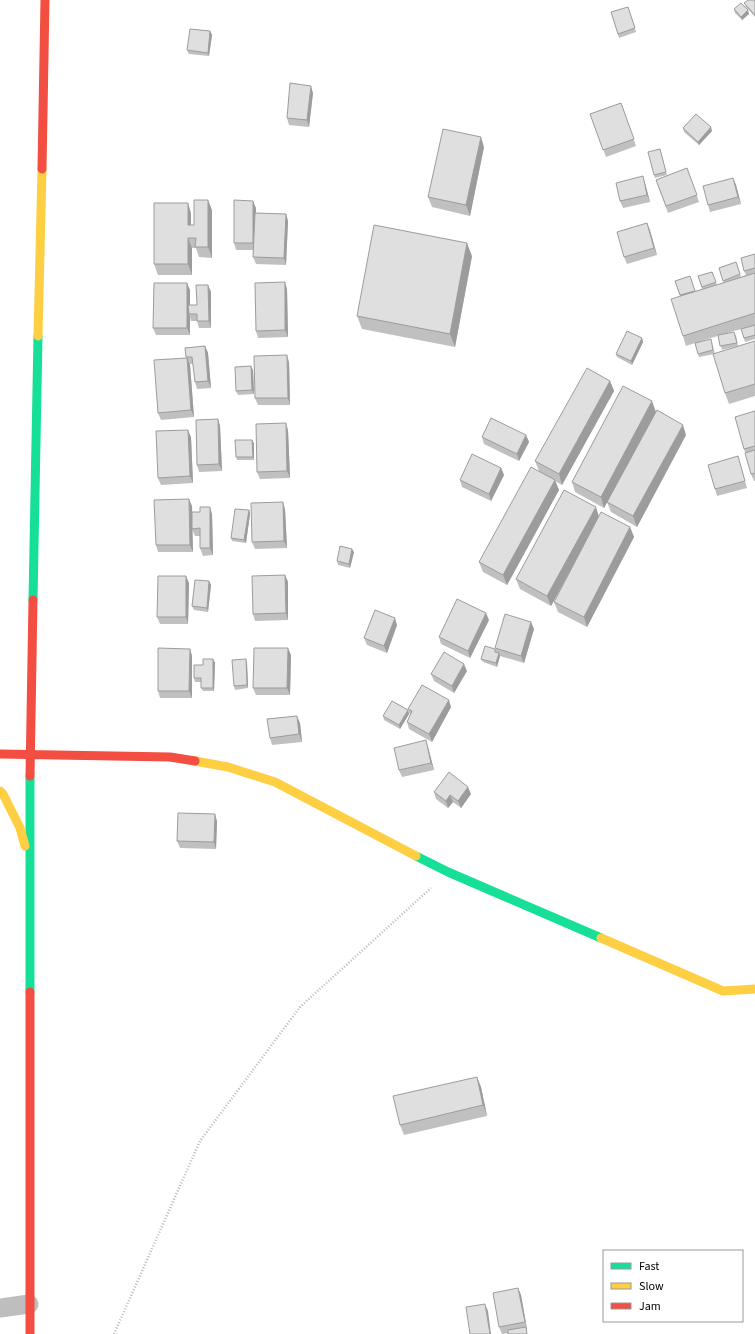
<svg xmlns="http://www.w3.org/2000/svg" width="755" height="1334" font-family="'Source Sans 3',sans-serif">
	<rect width="100%" height="100%" fill="#fff"/>
	<g fill="none" stroke-linecap="round" stroke-linejoin="round">
		<path stroke="#b9b9b9" stroke-width="2.5" stroke-dasharray="1 2" stroke-linecap="butt" d="M114,1334l86,-193 100,-134 131,-119"/>
		<path stroke="#bebebe" stroke-width="19" d="M0,1308l29,-4"/>
		<path stroke="#16e098" stroke-width="9" d="M33,600l5,-264
			M30,776v216
			M416,856l32,16 153,66"/>
		<path stroke="#ffcf43" stroke-width="9" d="M38,336l4,-167
			M195,761l33,6 47,15 141,74
			M0,791l3,3 17,34 5,18
			M601,938l122,53 32,-2"/>
		<path stroke="#f24e42" stroke-width="9" d="M42,169l3,-169
			M0,754l170,3 25,4
			M30,776l3,-176
			M30,992v342"/>
	</g>
	<path fill="#c0c0c0" d="M755,0v17l-9,-10 -2,-4z
		M628,7l8,25 -17,6 -8,-26z
		M734,9l15,5 -7,6 -7,-7z
		M210,31l2,4 -3,21 -20,-2 -2,-4z
		M313,93l-4,34 -20,-2 -2,-7z
		M621,103l15,43 -30,11 -16,-43z
		M683,128l29,3 -13,14 -15,-13z
		M484,147l-14,69 -38,-9 -4,-10z
		M661,152l6,23 -12,3 -1,-3z
		M687,168l12,34 -31,11 -12,-33z
		M733,178l3,7 5,19 -31,8 -2,-7z
		M645,183l5,19 -27,6 -3,-7z
		M256,208v5l30,1 2,7 -2,44 -30,-1 -3,-7v-7h-17l-2,-7z
		M212,210v48l-13,-1 -3,-9h-4v27h-34l-4,-11 37,-51v12h3z
		M647,223l10,32 -30,9 -3,-7z
		M755,254v71l-14,4 14,-4v14l-10,3 -4,-13 -14,4 9,2 2,11 -16,4 -4,-14 -18,5 11,-2 4,15 40,-13v55l-26,8 -4,-11 -11,-39 -15,3 -4,-14 -9,3 -3,-10 -3,-40 -5,-15 15,-5 5,15 7,-2 -4,-13 14,-4 5,13 7,-3 -5,-14 17,-6 5,15 5,-2 -2,-4z
		M472,256l-17,91 -93,-18 -5,-13z
		M208,285l3,7v36h-12l-2,-7h-6l-1,-4v18h-34l-3,-7 37,-38v15h7z
		M287,289l1,48 -30,1 -2,-7z
		M642,338l1,4 -11,23 -15,-8 -1,-3z
		M205,346l3,7 3,35 -14,1 -2,-7 -2,-18h-3l4,53 -33,3 -3,-7 28,-55 -1,-10z
		M289,362l1,43h-32l-3,-7z
		M253,370l1,24 -16,1 -2,-4z
		M610,381l4,10 -52,94 -7,-4 4,9 -52,95 -24,-13 -4,-10 60,-91 -4,-10z
		M755,411v70h-1l-3,-7 -7,-25z
		M656,412l-21,38 51,-15 -49,92 -26,-15 -4,-10 -3,6 -29,-16 -3,-10z
		M218,419l2,7 2,45 -23,1 -2,-7z
		M288,430l2,48 -30,1 -3,-7z
		M526,435l3,7 -10,19 -35,-17 -2,-7z
		M191,437l2,46 -32,2 -3,-7z
		M254,443v17h-17l-1,-3z
		M740,463l7,25 -30,8 -2,-7z
		M501,468l3,7 -13,26 -29,-14 -2,-7z
		M192,506v17l20,-9 1,41 -10,1 -3,-8v-12h-5l-3,-7 1,23h-35l-2,-7z
		M285,509l2,39 -32,1 -3,-7z
		M249,510l1,4 -4,29 -14,-2 -1,-3z
		M599,516l31,11 4,10 -47,90 -29,-15 -4,-10 16,-31 -19,35 -31,-17 -4,-10z
		M354,552l-4,16 -12,-3 -1,-4z
		M285,575l3,7v38l-33,1 -2,-7z
		M209,581l2,4 -3,27 -14,-2 -2,-4z
		M189,583l-1,41h-28l-3,-7z
		M489,620l-19,38 -29,-14 -2,-7z
		M397,625l-10,28 -20,-8 -3,-7z
		M534,629l-10,34 -24,-7 -3,11 -14,-5 -2,-3 14,-10z
		M190,649l2,7v42h-32l-2,-7z
		M291,655l-1,40h-34l-3,-7z
		M213,659l2,4 -1,28h-11l-2,-3v-6h-6l-1,-4 9,-13z
		M247,662l1,26 -13,2 -1,-4z
		M467,671l-13,22 -20,-12 -3,-7z
		M451,707l-19,35 -23,-13 -2,-7 3,-7 -2,-6z
		M408,710l1,4 -9,15 -16,-9 -1,-4z
		M300,723l2,19 -30,3 -2,-7z
		M428,747l6,23 -32,7 -3,-7z
		M434,792l37,2 -10,14 -8,-6 -5,6 -12,-9z
		M217,821l-1,28 -36,-1 -3,-7z
		M477,1077l4,10 6,29 -83,19 -4,-10z
		M518,1288l3,7 6,34h-1l1,2 -25,3 -3,-7z"/>
	<path fill="#9c9c9c" d="M748,10l1,4 -7,6 -1,-3z
		M210,31l2,4 -3,21 -1,-3z
		M311,86l2,7 -4,34 -2,-7z
		M711,127l1,4 -13,14 -1,-3z
		M481,137l3,10 -14,69 -4,-11z
		M643,176l2,7 5,19 -3,-7z
		M733,178l3,7 5,19 -3,-7z
		M208,200l4,10v48l-4,-11z
		M253,201l3,7 -1,42 -2,-7z
		M188,203l3,10v22l-3,-10z
		M286,214l2,7 -2,44 -2,-7z
		M647,223l3,7 7,25 -3,-7z
		M188,238l4,10v27l-4,-11z
		M467,243l5,13 -17,91 -5,-13z
		M285,282l2,7 1,48 -3,-7z
		M187,283l3,7v24h-1l1,3v18l-3,-7z
		M208,285l3,7v36l-2,-7z
		M642,338l1,4 -11,23 -1,-4z
		M205,346l3,7 3,35 -3,-7z
		M287,355l2,7 1,43 -2,-7z
		M187,358l3,7 4,52 -3,-7z
		M251,366l2,4 1,24 -2,-4z
		M610,381l4,10 -52,94 -3,-11z
		M652,401l4,11 -52,96 -3,-11z
		M218,419l2,7 2,45 -3,-7z
		M286,423l2,7 2,48 -3,-7z
		M683,425l3,10 -49,92 -4,-11z
		M188,430l3,7 2,46 -3,-7z
		M526,435l3,7 -10,19 -2,-7z
		M252,440l2,3v17l-1,-3z
		M501,468l3,7 -13,26 -2,-7z
		M555,480l4,10 -52,95 -4,-10z
		M189,499l3,7 1,46 -3,-7z
		M283,502l2,7 2,39 -3,-7z
		M210,507l2,7 1,41 -3,-7z
		M596,507l3,10 -48,89 -4,-10z
		M249,510l1,4 -4,29 -2,-3z
		M630,527l4,10 -47,90 -3,-10z
		M352,549l2,3 -4,16 -1,-4z
		M285,575l3,7v38l-2,-7z
		M186,576l3,7 -1,41 -2,-7z
		M209,581l2,4 -3,27 -1,-4z
		M486,613l3,7 -19,38 -2,-7z
		M395,618l2,7 -10,28 -3,-7z
		M531,622l3,7 -10,34 -3,-7z
		M288,648l3,7 -1,40 -3,-7z
		M190,649l2,7v42l-3,-7z
		M499,653l1,3 -3,11 -1,-4z
		M213,659l2,4 -1,28 -1,-3z
		M246,659l1,3 1,26 -1,-3z
		M464,664l3,7 -13,22 -2,-7z
		M449,700l2,7 -19,35 -3,-8z
		M408,710l1,4 -9,15 -1,-4z
		M297,716l3,7 2,19 -3,-8z
		M426,740l2,7 6,23 -3,-7z
		M468,787l3,7 -10,14 -3,-7z
		M450,795l3,7 -5,6 -2,-7z
		M215,814l2,7 -1,28 -2,-7z
		M477,1077l4,10 6,29 -4,-11z
		M518,1288l3,7 6,34 -2,-7z
		M485,1304l3,7 3,23h-1z"/>
	<path fill="#dfdfdf" stroke="#9c9c9c" d="M748,0h7v15l-11,-12z
		M741,3l7,7 -7,7 -7,-8z
		M628,7l7,21 -17,6 -7,-22z
		M190,29l20,2 -2,22 -21,-3z
		M290,83l21,3 -4,34 -20,-2z
		M621,103l13,36 -31,11 -13,-36z
		M696,114l15,13 -13,15 -15,-14z
		M443,129l38,8 -15,68 -38,-8z
		M660,149l6,23 -12,3 -6,-23z
		M687,168l10,27 -31,11 -10,-26z
		M643,176l4,19 -27,6 -4,-18z
		M733,178l5,19 -30,8 -5,-19z
		M194,200h14v47h-13l1,-9h-8v26h-34v-61h34v22h6z
		M234,200l19,1v42h-19z
		M255,213l31,1 -2,44 -31,-1z
		M647,223l7,25 -30,9 -7,-25z
		M374,225l93,18 -17,91 -93,-18z
		M755,254v14l-11,3 -3,-13z
		M736,262l4,12 -17,7 -4,-13z
		M712,272l4,10 -14,5 -4,-11z
		M755,273v40l-72,23 -12,-37z
		M690,276l5,15 -15,4 -5,-14z
		M285,282v48l-29,1 -1,-48z
		M154,283h33v45h-34z
		M196,285h12l1,36h-12v-7h-8l-1,-9h9z
		M755,325v10l-11,3 -3,-9z
		M627,331l15,7 -11,23 -15,-7z
		M734,332l3,11 -17,3 -2,-11z
		M711,339l2,11 -15,4 -3,-11z
		M755,341v43l-30,9 -12,-39z
		M205,346l3,35 -13,1 -3,-25h-6l-1,-9z
		M287,355l1,43h-33l-1,-42z
		M187,358l4,52 -33,3 -4,-53z
		M251,366l1,24 -16,1 -1,-24z
		M587,368l23,13 -51,93 -24,-13z
		M623,386l29,15 -51,96 -29,-15z
		M657,410l26,15 -50,91 -26,-14z
		M755,411v35l-11,3 -9,-32z
		M491,418l35,17 -9,19 -35,-17z
		M218,419l1,45 -22,1 -1,-45z
		M286,423l1,48 -30,1 -1,-48z
		M188,430l2,46 -32,2 -2,-47z
		M235,440h17l1,17h-17z
		M755,450v23l-4,1 -6,-21z
		M472,454l29,14 -12,26 -29,-14z
		M738,456l7,25 -30,8 -7,-24z
		M531,467l24,13 -52,95 -24,-13z
		M564,490l32,17 -49,89 -31,-17z
		M189,499l1,46h-34l-2,-45z
		M283,502l1,39 -32,1 -1,-39z
		M200,507h10v41h-10v-20l-8,1v-17h8z
		M235,509l14,1 -5,30 -13,-2z
		M601,512l29,15 -46,90 -30,-15z
		M340,546l12,3 -3,15 -12,-3z
		M285,575l1,38 -33,1 -1,-38z
		M158,576h28v41h-29z
		M195,580l14,1 -2,27 -15,-2z
		M457,599l29,14 -18,38 -29,-14z
		M375,610l20,8 -11,28 -20,-8z
		M505,614l26,8 -10,34 -26,-8z
		M485,646l10,3v3l4,1 -3,10 -15,-4z
		M158,648l32,1 -1,42h-31z
		M254,648h34l-1,40h-34z
		M444,652l20,12 -12,22 -21,-12z
		M203,659h10v29h-12v-10h-7v-13h9z
		M246,659l1,26 -13,1 -2,-26z
		M422,685l27,15 -20,34 -22,-12 5,-11 -4,-2z
		M392,701l16,9 -9,15 -16,-9z
		M297,716l2,18 -29,4 -3,-19z
		M426,740l5,23 -32,7 -5,-22z
		M449,772l19,15 -10,14 -8,-6 -4,6 -12,-9z
		M178,813l37,1 -1,28 -37,-1z
		M477,1077l6,28 -83,20 -7,-29z
		M518,1288l7,34 -26,5 -6,-34z
		M485,1304l5,30h-20l-4,-27z
		M526,1327l1,7h-19v-4z"/>
	<rect x="603" y="1250" width="140" height="72" fill="#ffffff" stroke="#999999"/>
	<rect x="611" y="1263" width="20" height="6" fill="#16e098" stroke="#999999"/>
	<text x="639" y="1270" font-size="12" fill="#000000">Fast</text>
	<rect x="611" y="1283" width="20" height="6" fill="#ffcf43" stroke="#999999"/>
	<text x="639" y="1290" font-size="12" fill="#000000">Slow</text>
	<rect x="611" y="1303" width="20" height="6" fill="#f24e42" stroke="#999999"/>
	<text x="639" y="1310" font-size="12" fill="#000000">Jam</text>
</svg>
